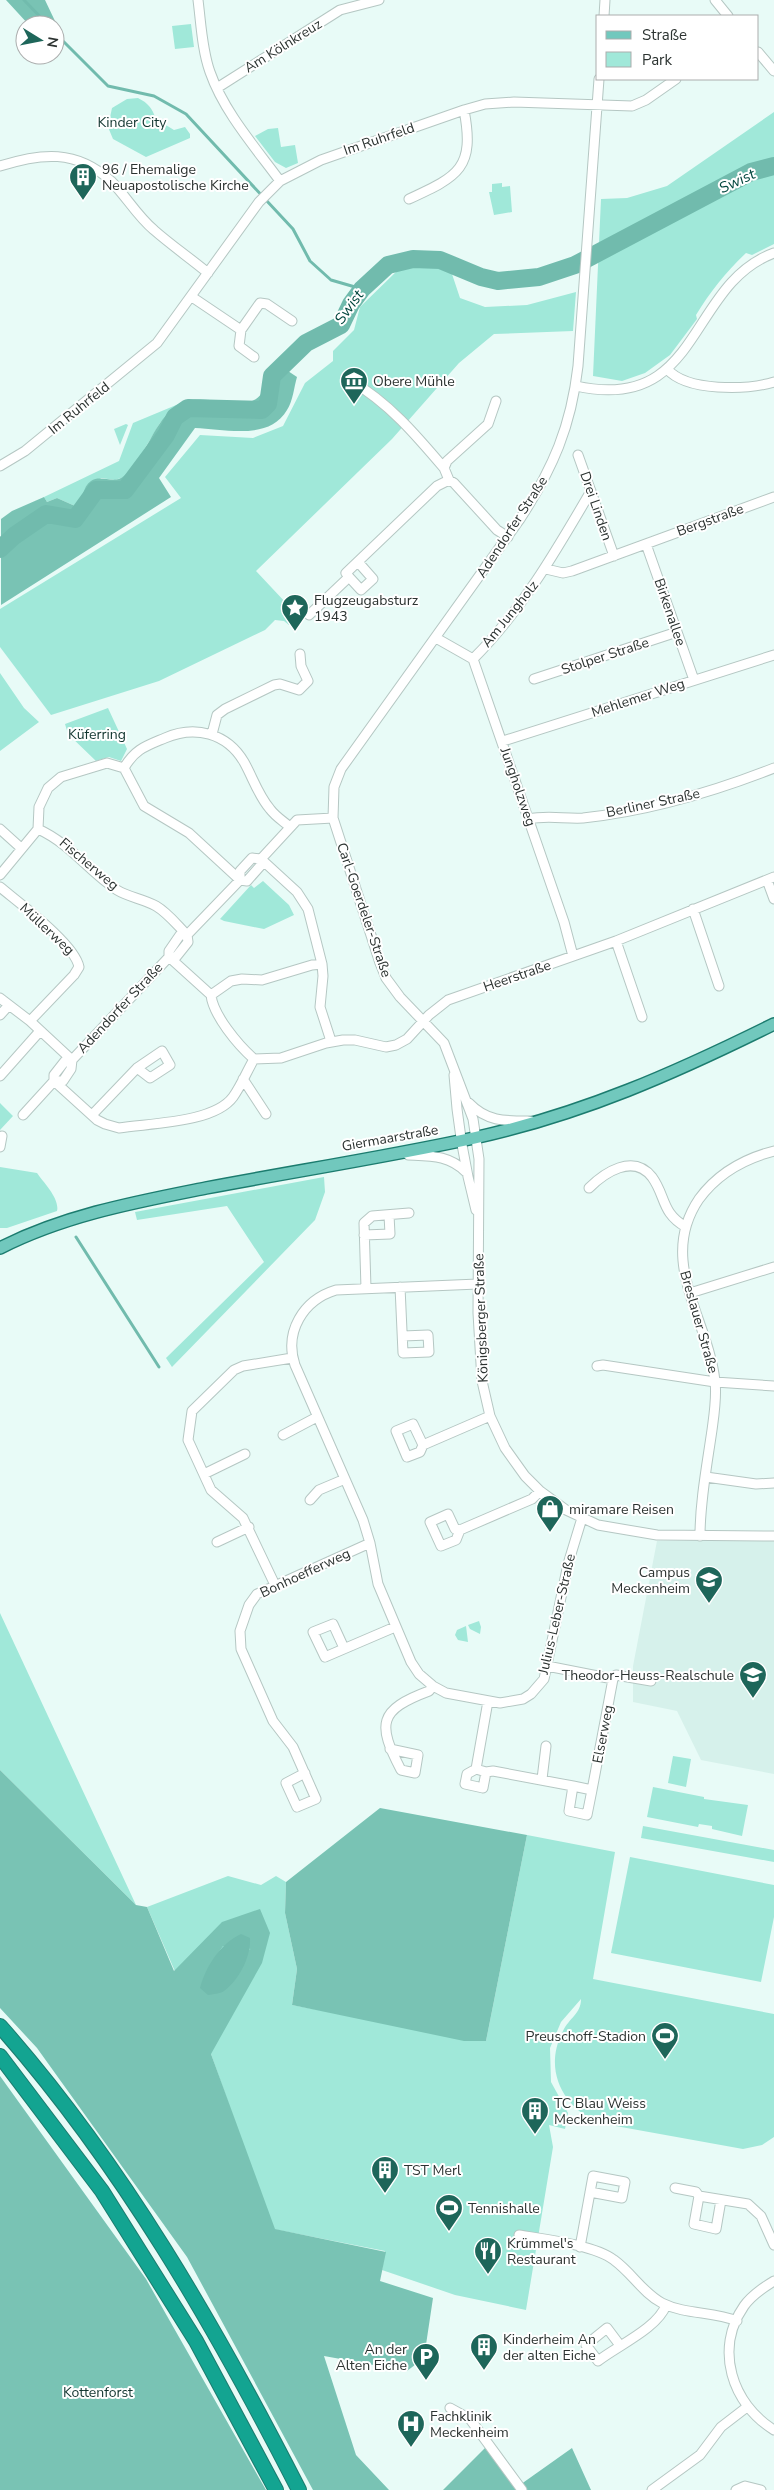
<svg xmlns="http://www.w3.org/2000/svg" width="774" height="2490" font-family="'Nunito Sans',sans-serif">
	<rect width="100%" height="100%" fill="#e8fbf7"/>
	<path fill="#d6f1eb" d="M774,1540v234l-73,-14 -24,-49 -44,-9v-36l24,-125z"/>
	<path fill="#a0e8d9" d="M191,24l3,23 -19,2 -3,-23z
		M138,98c10,5 14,10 18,21l18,11 11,-3 5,7v4l-44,19 -33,-18 -5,-12 4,-19 15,-9z
		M774,112v132l-22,11 -6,-2c-20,19 -36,39 -50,62l1,4 -27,36 -25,18 -23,8 -29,-5 8,-177 26,-1 40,-12z
		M278,128l3,19 14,-2 3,18 -12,5 -11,-6 -20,-26 13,-7z
		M502,183v4l8,-1 2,26 -18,3 -5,-23h3v-8z
		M401,267l49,1 10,30 25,9 42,-2 49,-13 -3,39 -79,3 -35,29 -67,76 -136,132 46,49 -13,5 -5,-4 -9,-1 -10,10 -106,51 -108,34 -51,-68v-38l181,-111 -16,-21 35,-42 53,3 30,-12 22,-43 28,-22v-10l21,-21 6,-23z
		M181,403l-21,20 -19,32 -17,22 -9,3 -14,-2 -26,28 -18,-8 -10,4 -3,-5 75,-36 14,-38z
		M126,424l2,1 -8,20 -6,-16z
		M0,673l24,35 15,14 -39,29z
		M108,708l19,41 -6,12 -12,-4 -13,4 -28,-27 -3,-10z
		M263,881l26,24 5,10 -30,14 -40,-8 -4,-2 31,-34 3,3z
		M0,1103l13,13 -13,14z
		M0,1167l37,6c7,10 23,26 20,38l-50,17h-7z
		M324,1177l1,15 -10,28 -143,147 -6,-9 98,-96 -37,-56 -90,14 -2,-8z
		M0,1613l136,292 -136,-135z
		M479,1621l2,6 -1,7 -10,-5 -2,-4z
		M466,1626l2,16 -10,-2 -3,-5 2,-5z
		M673,1756l18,3 -5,28 -18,-4z
		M653,1787l51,10v2l44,6 -6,31 -30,-7v-3l-13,-2 -1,3 -51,-10z
		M643,1826l131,24v12l-133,-24z
		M527,1835l88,17 -22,127 181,35v123l-12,8 -19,4 -144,-26c-37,-16 -56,-54 -36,-92 6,-13 18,-17 18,-32l-20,23 -11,26 1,34 17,31 -3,16 -16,-4 4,22 -27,163 -71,-15 -73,-25 3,-19 -112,-22 -62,-175 -64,-147 81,-31 33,9 15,-9 10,6 -1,31 12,56 -5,36 194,36z
		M630,1857l144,28v32l-13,65 -150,-29z"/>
	<path fill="#79c3b4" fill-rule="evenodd" d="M6,0h39l19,40 -9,4v-19h-26z
		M279,365l18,12c-3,10 -4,24 -10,33 -18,31 -62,19 -92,18l-36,50 12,19 -170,108v-86l11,-8 32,-14 3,5 10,-4 18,8c9,-6 7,-19 16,-25 10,-7 23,4 33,-5 24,-19 28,-56 56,-72 21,-12 51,4 72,-3 13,-4 17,-26 27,-36z
		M0,1770l136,135 11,2 27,64 48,-49 38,-13 10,24 -8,30 -51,91 64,175 111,23 -6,29 53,17 -9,60 -17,13 -83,-15 32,99 33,35h-76l-126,-233 -150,-209 -37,-40zM223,1946l28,3 -35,7z
		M380,1808l147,27 -41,206h-22l-172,-36 5,-36 -12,-56 1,-31z
		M0,2076l146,203 120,211h-266z
		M487,2446l30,41 55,-39 19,42h-148z"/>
	<path fill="#71bbad" d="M241,1934l9,4c1,18 -10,41 -26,53 -4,3 -11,3 -16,4l-8,-7c6,-22 20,-44 41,-54z"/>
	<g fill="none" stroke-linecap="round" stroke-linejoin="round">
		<path stroke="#71bbad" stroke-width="3" d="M24,0l24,25
			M55,33l53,53 46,10 32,18 107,115 17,32 21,19 31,9
			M76,1237l83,130"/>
		<path stroke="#71bbad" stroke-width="18" d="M0,549l14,-13 32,-22 29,5 21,-29h29l41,-55 9,-18 13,-9 74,2 6,-6 4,-28 34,-33 35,-18 10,-21 11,-15 26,-24 25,-6 27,1 41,17 17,4 41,-4 36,-12 176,-93 23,-6"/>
		<defs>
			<path id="minor" d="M198,0c3,23 4,50 12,72 14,40 45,75 70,109
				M715,0l13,16
				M604,16l1,-16
				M758,52l16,19
				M599,79l-21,287c-7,61 -25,102 -58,153l-179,250 -7,18 -1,31 47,145 6,15 14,19 44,46 29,76 6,40 -1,154 4,68 8,35 15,32 20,28 15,15 26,19 32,15 59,10 117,1
				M217,88l123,-78 39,-10
				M0,166c41,-13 76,-17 111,15 15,15 26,35 43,49 17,15 36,28 54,43
				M409,199c50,-23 66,-31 55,-89
				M192,297l49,33 19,-27 7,1 25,17
				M241,330l-2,16 15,11
				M667,369c20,23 80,21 107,13
				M351,381c37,21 65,54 93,87l5,12 5,3 43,47 11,7
				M576,386c126,28 111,-101 198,-133
				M578,455l36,101
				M0,466l25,-15 132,-108 102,-141 21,-21 41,-21 143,-50 21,-6 29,-2 118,4 14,-6 30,-21
				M444,468l3,-7 41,-37 8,-23
				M646,544l48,136
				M546,569l17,4 9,-2 202,-74
				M349,577l12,13 12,-11 -15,-17
				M309,615l40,-38 -3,-4 91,-87 12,-6
				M436,638l37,21
				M473,659l91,263 9,34
				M473,659c49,-49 83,-108 118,-168
				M534,679l143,-47
				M212,734l5,-19 8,-6 49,-24 6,-1 19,6 9,-9 -7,-15 -1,-12
				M503,741l271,-86
				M124,768c11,-19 22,-22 41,-30 30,-13 62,-5 79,24 9,16 14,33 26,47 5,7 13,12 20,18
				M124,768l20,38 45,27 51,47
				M529,819c17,-4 36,0 54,-1 65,-7 130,-26 191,-50
				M0,829l21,19
				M38,829c33,15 50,42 79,61 11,7 27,9 39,16 12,7 21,19 31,29
				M261,859l36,33 11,17 14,55 1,12 -3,31 11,34
				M0,875l38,-46 1,-22 9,-19 13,-11 46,-14 17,5
				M240,880l7,1 15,-17 -1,-5 36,-39 36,-2
				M767,880l7,19
				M0,887c19,16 75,57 79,80l-5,8 -44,46
				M693,909l26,77
				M616,941l26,76
				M169,957l42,38c2,20 27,50 43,64
				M169,957h7l12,-15 -1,-7
				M211,995l20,-14 11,-2 20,1 50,-15 10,-1
				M0,998l30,23 42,39
				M0,1015l9,-10
				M254,1059l27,-1 45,-15 17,-3h12l31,7 10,-2 11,-6 22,-24 19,-15 168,-59 158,-64
				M454,1075c3,46 10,90 22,135
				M0,1076l40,-45
				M243,1079l23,35
				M54,1081l43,39 8,4 14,4c31,-5 95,-5 114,-31 8,-11 14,-26 21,-38
				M54,1081h9l8,-12 1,-9
				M469,1103c18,19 37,18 62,18
				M23,1115l31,-34v-6l11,-14 7,-1 97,-103v-6l11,-16h7l53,-55v-9l12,-13 9,1
				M92,1115l45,-47 25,-17 8,14 -20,13 -13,-10
				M0,1137l2,-1 -2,11
				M408,1155c23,1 41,0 58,17
				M589,1188c15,-15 44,-35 63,-11 14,19 9,36 34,50
				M364,1235l26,-1 -1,-19
				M478,1284l-142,6c-33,10 -52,42 -41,75l68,155 7,23 8,41 33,78 8,12 14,12 13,7 54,10 23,-4 8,-5 13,-15 24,-115 14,-46
				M400,1287l3,66 26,-1 -1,-17 -25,1
				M366,1288l-2,-65 8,-7 37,-3
				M690,1293l84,-26
				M597,1366l6,-1 112,17 59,4
				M283,1435l34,-18
				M423,1445l-10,-21 -17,7 11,26 13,-5 3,-7 67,-29
				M204,1474l41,-20
				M706,1477l50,7 18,-1
				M310,1500l9,-10 26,-11
				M460,1530l-5,-1 -7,-15 -18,8 11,24 15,-6 4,-10 72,-31 8,-8
				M700,1536c0,-35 7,-71 12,-106 2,-15 5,-33 3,-49 -7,-63 -58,-120 -16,-182 19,-26 44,-40 75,-48
				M217,1542l32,-15
				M275,1585l-32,-67 -32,-28 -23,-50 4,-29 42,-41 9,-4 49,-8
				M344,1648l-11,-24 -20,8 12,25 70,-30
				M547,1666l66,13 3,-4 35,6
				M390,1749l28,6 -3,18 -14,-3c-24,-46 -23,-60 28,-79l4,-5
				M476,1769l10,3 -3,16 -18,-4 2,-10 9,-5 12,-68
				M486,1772l7,-1 80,15 -4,25 18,4 5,-25 -19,-4
				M305,1773l-19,10 11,24 19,-8 -23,-52 -20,-26 -32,-72 -1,-18 9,-26 8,-11 113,-51
				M542,1779l4,-33
				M592,1790l21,-111
				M675,2188l21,4 3,4
				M721,2200l-5,29 -22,-5 5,-28 49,8 13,12 13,29
				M519,2235c24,4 76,10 95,25 18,13 29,33 48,43 24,12 51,8 75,18
				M580,2247l13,-71 32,6 -3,16 -32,-6
				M774,2281c-10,6 -23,15 -30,25 -30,43 -12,98 30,124
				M619,2344l-12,-16 -21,17 12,16c19,-15 60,-33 68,-56
				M450,2408l20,11 52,71
				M652,2490l48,-35 21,-28 26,-20
				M736,2490l9,-4 16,4"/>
			<path id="major" d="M0,1248c65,-33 136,-46 206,-60 90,-17 180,-31 268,-50 109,-24 201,-65 300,-114"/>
			<path id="highway" d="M0,2026c122,138 215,300 299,464
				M0,2056l102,135 94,150 80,149"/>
		</defs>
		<use href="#minor" stroke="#b5c7c3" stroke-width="11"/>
		<use href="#major" stroke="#1c7c6f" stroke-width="14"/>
		<use href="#highway" stroke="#1c7c6f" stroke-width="16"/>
		<use href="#minor" stroke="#fff" stroke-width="9"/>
		<use href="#major" stroke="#71c8bd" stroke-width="11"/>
		<use href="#highway" stroke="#13a491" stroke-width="14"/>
	</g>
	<defs>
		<symbol id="building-pin" viewBox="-11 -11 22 30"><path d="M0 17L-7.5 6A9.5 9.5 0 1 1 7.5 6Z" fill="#1e665a" stroke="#fff"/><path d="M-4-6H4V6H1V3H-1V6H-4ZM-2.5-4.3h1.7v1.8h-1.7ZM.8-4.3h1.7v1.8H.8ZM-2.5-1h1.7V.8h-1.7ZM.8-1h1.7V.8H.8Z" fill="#fff"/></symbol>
		<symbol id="museum-pin" viewBox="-11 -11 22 30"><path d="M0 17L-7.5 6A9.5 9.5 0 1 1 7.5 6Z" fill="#1e665a" stroke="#fff"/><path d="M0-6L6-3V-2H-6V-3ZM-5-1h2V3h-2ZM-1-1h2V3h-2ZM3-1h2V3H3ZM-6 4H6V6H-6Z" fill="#fff"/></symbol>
		<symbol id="sight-pin" viewBox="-11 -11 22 30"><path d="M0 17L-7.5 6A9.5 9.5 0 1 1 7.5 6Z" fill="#1e665a" stroke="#fff"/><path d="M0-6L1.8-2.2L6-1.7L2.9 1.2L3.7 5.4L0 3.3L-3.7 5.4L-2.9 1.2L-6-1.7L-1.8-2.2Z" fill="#fff"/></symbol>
		<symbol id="shop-pin" viewBox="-11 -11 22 30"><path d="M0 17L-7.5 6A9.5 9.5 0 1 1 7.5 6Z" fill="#1e665a" stroke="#fff"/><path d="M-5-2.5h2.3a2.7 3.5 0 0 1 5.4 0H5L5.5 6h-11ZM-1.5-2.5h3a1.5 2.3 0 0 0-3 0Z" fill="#fff"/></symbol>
		<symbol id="school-pin" viewBox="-11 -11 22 30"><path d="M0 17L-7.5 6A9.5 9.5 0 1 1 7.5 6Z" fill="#1e665a" stroke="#fff"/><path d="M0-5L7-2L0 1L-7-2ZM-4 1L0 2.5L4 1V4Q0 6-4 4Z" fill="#fff"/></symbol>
		<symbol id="stadium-pin" viewBox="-11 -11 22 30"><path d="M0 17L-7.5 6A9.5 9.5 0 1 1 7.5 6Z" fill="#1e665a" stroke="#fff"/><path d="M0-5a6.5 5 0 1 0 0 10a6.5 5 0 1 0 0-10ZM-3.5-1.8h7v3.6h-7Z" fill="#fff"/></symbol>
		<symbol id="restaurant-pin" viewBox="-11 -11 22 30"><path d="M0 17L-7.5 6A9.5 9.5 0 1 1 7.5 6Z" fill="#1e665a" stroke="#fff"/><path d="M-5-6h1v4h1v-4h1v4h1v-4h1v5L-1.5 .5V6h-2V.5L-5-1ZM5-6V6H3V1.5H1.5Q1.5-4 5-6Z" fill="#fff"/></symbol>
		<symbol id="parking-pin" viewBox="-11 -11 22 30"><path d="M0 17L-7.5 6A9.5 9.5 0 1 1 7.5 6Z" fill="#1e665a" stroke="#fff"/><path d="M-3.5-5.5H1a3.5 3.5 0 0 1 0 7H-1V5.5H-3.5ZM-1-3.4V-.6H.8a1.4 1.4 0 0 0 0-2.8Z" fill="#fff"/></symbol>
		<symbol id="hospital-pin" viewBox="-11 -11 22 30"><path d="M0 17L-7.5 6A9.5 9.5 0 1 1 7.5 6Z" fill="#1e665a" stroke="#fff"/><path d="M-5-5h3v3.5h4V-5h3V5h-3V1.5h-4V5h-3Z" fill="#fff"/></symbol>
	</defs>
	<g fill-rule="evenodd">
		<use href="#building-pin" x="67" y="161" width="32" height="43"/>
		<use href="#museum-pin" x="338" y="365" width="32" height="43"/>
		<use href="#sight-pin" x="279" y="592" width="32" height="43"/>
		<use href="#shop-pin" x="534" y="1493" width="32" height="43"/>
		<use href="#school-pin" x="693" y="1564" width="32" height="43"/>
		<use href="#school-pin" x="737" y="1659" width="32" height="43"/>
		<use href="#stadium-pin" x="649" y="2020" width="32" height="43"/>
		<use href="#building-pin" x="519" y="2095" width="32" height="43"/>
		<use href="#building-pin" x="369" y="2154" width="32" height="43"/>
		<use href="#stadium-pin" x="433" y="2192" width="32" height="43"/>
		<use href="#restaurant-pin" x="472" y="2235" width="32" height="43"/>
		<use href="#building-pin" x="468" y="2331" width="32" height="43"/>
		<use href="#parking-pin" x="410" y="2341" width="32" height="43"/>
		<use href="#hospital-pin" x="395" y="2408" width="32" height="43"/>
	</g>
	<g text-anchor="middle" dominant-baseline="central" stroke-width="4" stroke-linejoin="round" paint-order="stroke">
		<g font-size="14" fill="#2c3331" stroke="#fff">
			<text transform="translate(283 46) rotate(-32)">Am Kölnkreuz</text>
			<text transform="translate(379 139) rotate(-19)">Im Ruhrfeld</text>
			<text transform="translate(79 408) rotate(-39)">Im Ruhrfeld</text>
			<text transform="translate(596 506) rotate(71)">Drei Linden</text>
			<text transform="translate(710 520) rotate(-20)">Bergstraße</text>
			<text transform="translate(512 527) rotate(-57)">Adendorfer Straße</text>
			<text transform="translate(670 612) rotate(71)">Birkenallee</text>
			<text transform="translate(510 614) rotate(-51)">Am Jungholz</text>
			<text transform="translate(605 656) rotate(-18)">Stolper Straße</text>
			<text transform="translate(638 698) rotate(-18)">Mehlemer Weg</text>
			<text transform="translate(518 787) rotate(71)">Jungholzweg</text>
			<text transform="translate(653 803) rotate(-12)">Berliner Straße</text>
			<text transform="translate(89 864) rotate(40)">Fischerweg</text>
			<text transform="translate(364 910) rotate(71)">Carl-Goerdeler-Straße</text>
			<text transform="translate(47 929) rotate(43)">Müllerweg</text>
			<text transform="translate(517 976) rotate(-19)">Heerstraße</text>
			<text transform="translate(120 1008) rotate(-47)">Adendorfer Straße</text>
			<text transform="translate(390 1138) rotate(-10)">Giermaarstraße</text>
			<text transform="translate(481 1318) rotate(-92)">Königsberger Straße</text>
			<text transform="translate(699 1322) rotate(74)">Breslauer Straße</text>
			<text transform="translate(305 1573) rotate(-25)">Bonhoefferweg</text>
			<text transform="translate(557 1614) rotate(-77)">Julius-Leber-Straße</text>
			<text transform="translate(603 1734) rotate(-79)">Elserweg</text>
		</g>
		<g font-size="14" fill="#123630" stroke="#fff">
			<text x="132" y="122">Kinder City</text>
			<text x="97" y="734">Küferring</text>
			<text x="98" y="2392">Kottenforst</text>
		</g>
		<g font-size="14" fill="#2c3331" stroke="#fff" text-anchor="start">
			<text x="102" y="169">96 / Ehemalige<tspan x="102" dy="16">Neuapostolische Kirche</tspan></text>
			<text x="373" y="381">Obere Mühle</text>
			<text x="314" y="600">Flugzeugabsturz<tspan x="314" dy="16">1943</tspan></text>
			<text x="569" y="1509">miramare Reisen</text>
			<text x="690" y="1572" text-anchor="end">Campus<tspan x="690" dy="16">Meckenheim</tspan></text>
			<text x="734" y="1675" text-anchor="end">Theodor-Heuss-Realschule</text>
			<text x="646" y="2036" text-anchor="end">Preuschoff-Stadion</text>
			<text x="554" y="2103">TC Blau Weiss<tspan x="554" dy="16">Meckenheim</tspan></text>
			<text x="404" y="2170">TST Merl</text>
			<text x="468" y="2208">Tennishalle</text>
			<text x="507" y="2243">Krümmel's<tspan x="507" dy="16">Restaurant</tspan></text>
			<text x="503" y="2339">Kinderheim An<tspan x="503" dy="16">der alten Eiche</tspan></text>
			<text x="407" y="2349" text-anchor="end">An der<tspan x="407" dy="16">Alten Eiche</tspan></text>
			<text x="430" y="2416">Fachklinik<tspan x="430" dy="16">Meckenheim</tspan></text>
		</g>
		<g font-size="15" font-style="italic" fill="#00463d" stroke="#fff">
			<text transform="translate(737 181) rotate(-25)">Swist</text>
			<text transform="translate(349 307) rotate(-54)">Swist</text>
		</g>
	</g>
	<rect x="596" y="15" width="162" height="65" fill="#ffffff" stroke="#abadad"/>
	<rect x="606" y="31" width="25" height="8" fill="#71c8bd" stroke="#abadad"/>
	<text x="642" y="40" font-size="15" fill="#2c3331">Straße</text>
	<rect x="606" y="52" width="25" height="15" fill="#a0e8d9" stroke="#abadad"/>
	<text x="642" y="65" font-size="15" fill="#2c3331">Park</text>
	<g transform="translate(40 40) rotate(100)"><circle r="24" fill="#ffffff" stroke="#abadad"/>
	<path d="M0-4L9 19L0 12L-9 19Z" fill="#1e665a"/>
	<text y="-8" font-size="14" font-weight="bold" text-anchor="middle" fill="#2c3331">N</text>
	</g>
</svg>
